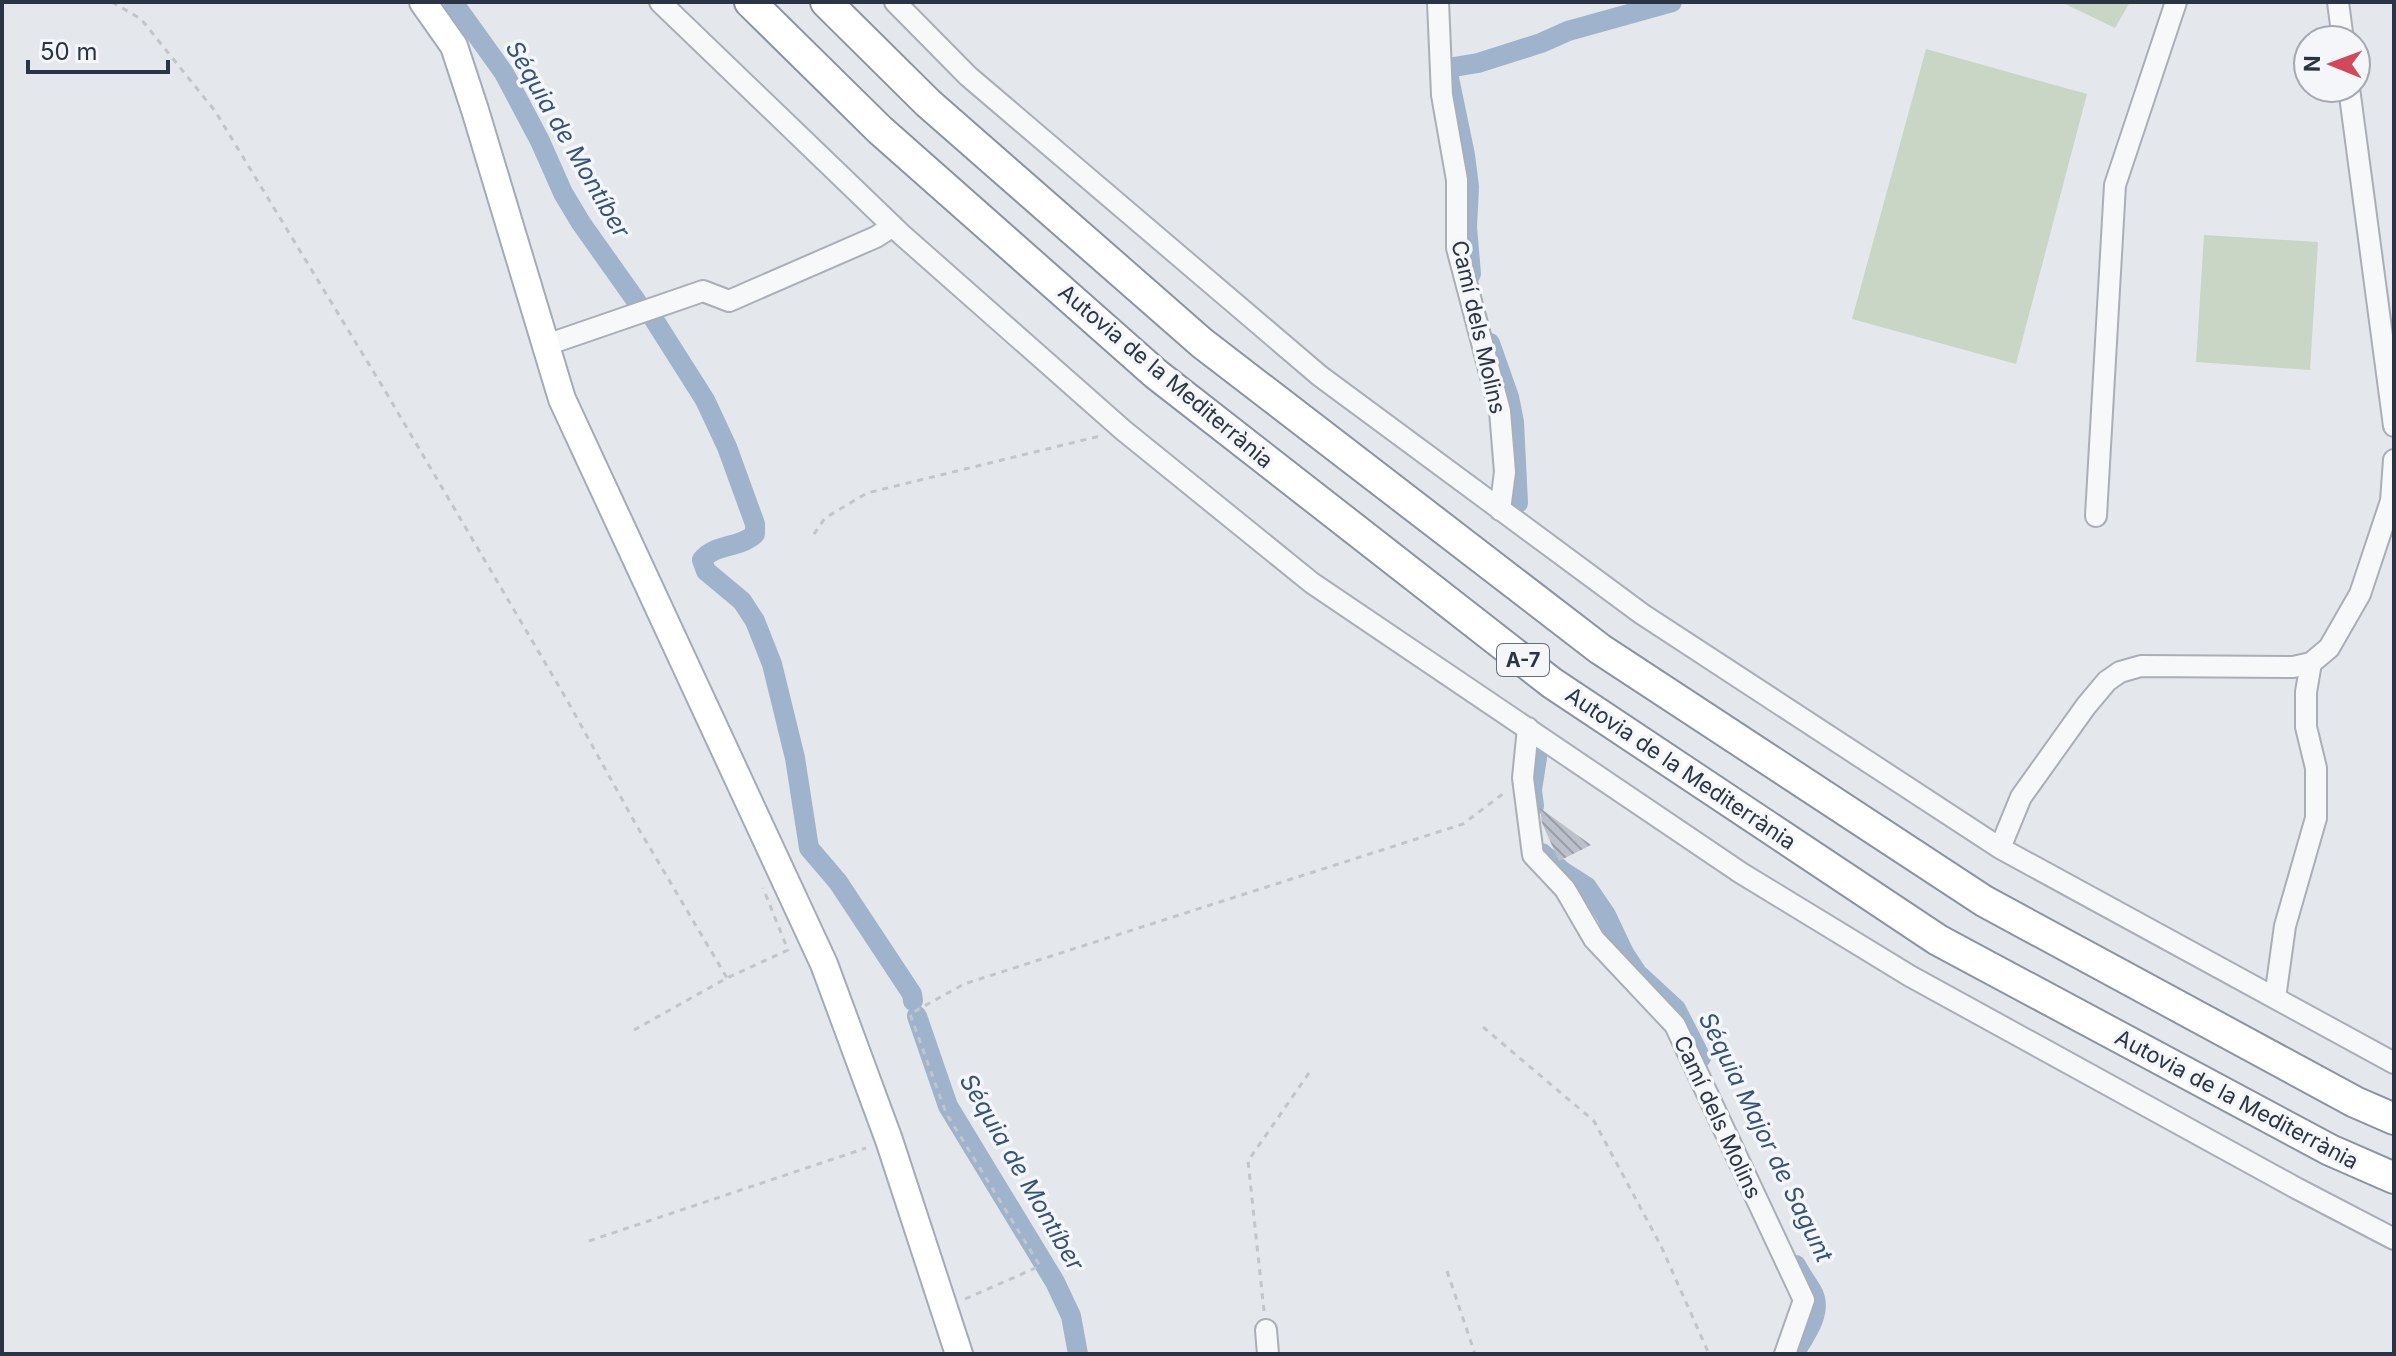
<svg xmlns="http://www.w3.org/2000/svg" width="2396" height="1356" font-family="Inter,sans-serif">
	<defs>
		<pattern id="building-back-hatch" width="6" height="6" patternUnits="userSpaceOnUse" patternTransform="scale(2)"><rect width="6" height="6" fill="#bbc0ca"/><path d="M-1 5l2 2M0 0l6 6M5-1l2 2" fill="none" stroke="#989da6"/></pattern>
	</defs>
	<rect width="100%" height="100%" fill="#e4e7ec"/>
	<path fill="#c9d6c5" d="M2061,2h69l-15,26z
		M1926,49l161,45 -71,270 -164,-45z
		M2204,235l114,7 -8,128 -114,-8z"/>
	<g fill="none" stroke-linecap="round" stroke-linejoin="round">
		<path stroke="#9fb4cc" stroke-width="20" d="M453,2l51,71 36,68 23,52 18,30 56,79
			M1448,68l30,-5 63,-20 27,-12 104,-29
			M1448,73l17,82 4,32 -2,40 4,47
			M653,318l52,82 22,47 28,77v10c-14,14 -42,10 -53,26l4,11 36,30 13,20 17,43 23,94 14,90 29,34 74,112 1,7
			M1490,343l19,54 5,25 4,81
			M1534,806l-2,-16 6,-39
			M1542,853l20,18 25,16 19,28 18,38 13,20 39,36 25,49
			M917,1016l31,90 107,176 16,34 7,38
			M1794,1354c10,-17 29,-41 19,-61 -5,-9 -12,-18 -17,-28"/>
	</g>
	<path fill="url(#building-back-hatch)" d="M1540,808l51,37 -32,16 -17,-38z"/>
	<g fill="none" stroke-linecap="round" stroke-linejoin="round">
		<defs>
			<path id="minor" d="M660,2l241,232 222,196 189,153 429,290 169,103 386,212 98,51
				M895,2l73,74 352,300 322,238 358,234 394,215
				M1438,2l4,93 15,85v68l43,163 5,61 -5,38
				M2338,2l5,38
				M2349,88l45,338
				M546,345l157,-54 26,10 147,-64 17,-11
				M2096,516l19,-331 61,-183
				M1528,728l-5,50 10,77 32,34 29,50 81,86 129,275 -19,54
				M2000,848l21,-51 65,-91 21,-25 13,-9 21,-6 152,1 18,-4 18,-15 31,-54 31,-93 3,-41
				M2275,998l10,-72 31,-108v-50l-10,-41v-35l5,-29
				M1266,1330l2,24"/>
			<path id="major" d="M423,2l31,44 21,64 87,289 262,565 65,176 70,214"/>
			<path id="highway" d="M750,2l130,128 276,244 396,309 386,257 392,210 64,28
				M826,2l102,101 274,240 398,306 384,252 371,201 39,17"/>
		</defs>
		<use href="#minor" stroke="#a9aeb7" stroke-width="24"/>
		<use href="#major" stroke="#a3abb8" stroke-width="30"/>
		<use href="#highway" stroke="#8b94a3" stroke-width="34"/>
		<path stroke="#c2c5cb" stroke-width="3" stroke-dasharray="6 6" stroke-linecap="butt" d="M112,2l29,17 74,92 169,278 183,311 67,121 93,157
			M814,534l11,-16 42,-25 233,-57
			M1483,1027l111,94 67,125 48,108
			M634,1030l93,-52 61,-28 -25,-62
			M589,1241l277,-93
			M1447,1271l28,83
			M965,1299l75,-33 -94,-153 -36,-99 54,-30 499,-160 41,-31
			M1264,1311l-16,-150 63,-91"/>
		<use href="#minor" stroke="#f7f8fa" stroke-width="20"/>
		<use href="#major" stroke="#fff" stroke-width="26"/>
		<use href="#highway" stroke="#fff" stroke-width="30"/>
	</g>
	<g text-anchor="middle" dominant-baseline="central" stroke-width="7" stroke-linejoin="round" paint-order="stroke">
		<rect fill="#f4f6f9" stroke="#676e7b" stroke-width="2" x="1497" y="644" width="52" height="32" rx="6"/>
		<g font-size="20" font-weight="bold" fill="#2b3445">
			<text x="1523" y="660">A-7</text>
		</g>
		<g font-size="22" fill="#2b3445" stroke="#f4f6f9">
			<text transform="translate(1479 327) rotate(77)">Camí dels Molins</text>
			<text transform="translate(1166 376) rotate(40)">Autovia de la Mediterrània</text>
			<text transform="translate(1681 768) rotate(34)">Autovia de la Mediterrània</text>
			<text transform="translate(2237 1099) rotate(28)">Autovia de la Mediterrània</text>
			<text transform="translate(1718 1117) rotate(65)">Camí dels Molins</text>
		</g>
		<g font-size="24" font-style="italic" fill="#34527a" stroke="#f4f6f9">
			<text transform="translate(568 139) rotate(60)">Séquia de Montíber</text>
			<text transform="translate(1766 1137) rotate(64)">Séquia Major de Sagunt</text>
			<text transform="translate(1022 1172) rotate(60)">Séquia de Montíber</text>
		</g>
	</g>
	<rect width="2396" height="1356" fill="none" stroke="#2b3445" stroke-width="8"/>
	<g transform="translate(2332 64) rotate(271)"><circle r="38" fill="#f4f6f9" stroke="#a4a8b1" stroke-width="2"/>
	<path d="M0-6L14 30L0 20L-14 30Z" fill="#d1495b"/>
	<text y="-12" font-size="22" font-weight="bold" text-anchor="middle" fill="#2b3445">N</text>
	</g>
	<path d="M28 60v12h140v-12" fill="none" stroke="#2b3445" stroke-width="4"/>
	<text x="40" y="60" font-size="24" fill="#2b3445" stroke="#f4f6f9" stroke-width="6" paint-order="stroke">50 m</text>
</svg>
